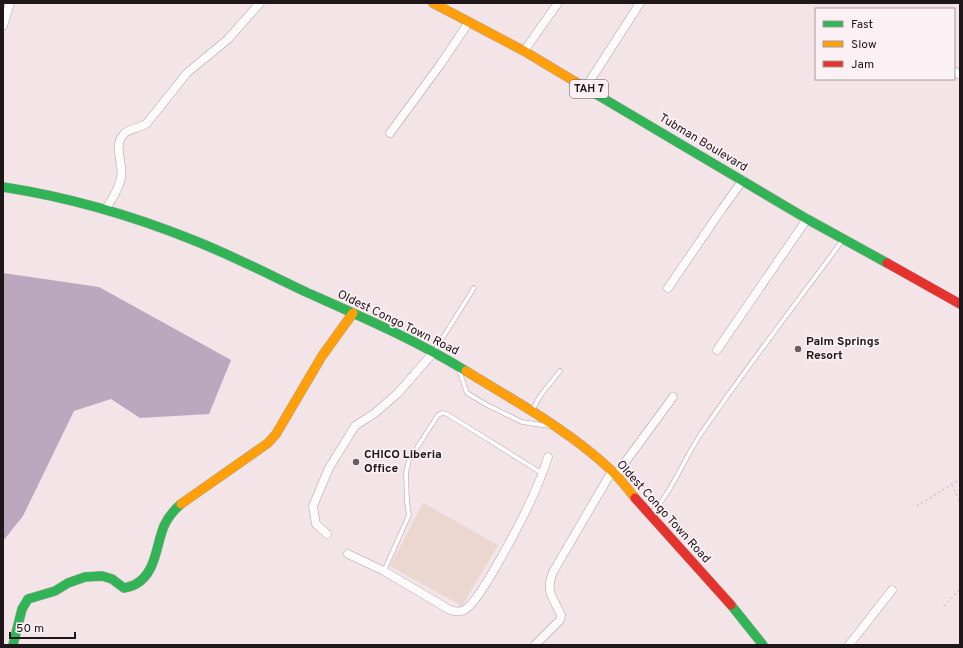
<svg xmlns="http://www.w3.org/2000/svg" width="963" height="648" font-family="Overpass,sans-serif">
	<rect width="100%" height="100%" fill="#f3e4e8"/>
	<path fill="#ebd6d0" d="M423,503l75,42 -36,61 -72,-40z"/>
	<path fill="#baa8bf" d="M3,273l96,14 132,73 -22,54 -69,4 -29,-19 -37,12 -51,105 -20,25z"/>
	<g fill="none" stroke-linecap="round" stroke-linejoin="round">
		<defs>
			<path id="lane" d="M435,350l39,-62
				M459,370l8,23 20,12 35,17 27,4
				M532,411l8,-15 20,-25
				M650,515c22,-23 33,-54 50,-80 45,-66 95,-130 142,-194
				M384,571l25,-56 -2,-13 -1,-29 3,-13 29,-45 4,-2 5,1 96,60"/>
			<path id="street" d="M3,26l7,-23
				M524,51l34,-48
				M954,71l6,4
				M586,87l54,-84
				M390,133l50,-68 29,-43
				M106,209c6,-10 13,-20 15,-31 3,-14 -8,-31 2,-43 5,-7 16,-6 24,-12l40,-50 41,-34 32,-36
				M668,288l54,-79 21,-29
				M717,350l90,-131
				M615,476l58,-79
				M327,534l-11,-10 -3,-18 16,-38 26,-42 20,-13 23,-20 36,-41
				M348,554l36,17 66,39c6,2 12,3 17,-2 10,-8 23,-31 30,-43 19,-34 39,-70 51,-108
				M535,645l25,-25 1,-5c-8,-18 -16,-23 -8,-43l59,-101
				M849,645l43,-55"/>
			<path id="fast" d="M584,87l223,132 80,44
				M3,187c65,10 128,28 190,53 38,15 75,34 113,52 54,24 110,48 160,79
				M731,605l32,40
				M13,645l9,-36 6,-10 27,-8 13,-8 17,-6 17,-1 10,3 12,9c4,-1 9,-2 12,-4 20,-11 20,-39 28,-58 4,-9 10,-16 17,-22"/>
			<path id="slow" d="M433,3l91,48 60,36
				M466,371c50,31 103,59 146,100 8,8 16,18 23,27
				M181,504l87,-61 8,-9 46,-78 31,-43"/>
			<path id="jam" d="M887,263l73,41
				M635,498l96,107"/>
		</defs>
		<use href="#lane" stroke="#afa3a7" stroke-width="5"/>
		<use href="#street" stroke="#afa3a7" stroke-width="9"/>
		<use href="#fast" stroke="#afa3a7" stroke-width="10"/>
		<use href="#slow" stroke="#afa3a7" stroke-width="10"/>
		<use href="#jam" stroke="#afa3a7" stroke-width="10"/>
		<path stroke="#cdc9ca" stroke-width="1.5" stroke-dasharray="2 3" stroke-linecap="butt" d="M952,485l8,17
			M917,506l43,-27
			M944,606l16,-17"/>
		<use href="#lane" stroke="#fdfbfc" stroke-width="4"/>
		<use href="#street" stroke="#fdfbfc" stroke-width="8"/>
		<use href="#fast" stroke="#30b455" stroke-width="9"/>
		<use href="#slow" stroke="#ff9f0a" stroke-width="9"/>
		<use href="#jam" stroke="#e5322d" stroke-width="9"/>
	</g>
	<g fill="#695e61" stroke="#fbf0f3" stroke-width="1.5">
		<circle cx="798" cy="349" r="4"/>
		<circle cx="356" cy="462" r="4"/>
	</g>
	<g text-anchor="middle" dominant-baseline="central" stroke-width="3.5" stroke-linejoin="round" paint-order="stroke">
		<rect fill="#fbf0f3" stroke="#61575a" stroke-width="1" x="570" y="80" width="38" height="18" rx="3"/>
		<g font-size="11" font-weight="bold" fill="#1f1619">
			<text x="589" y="89">TAH 7</text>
		</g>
		<g font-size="12" fill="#1f1619" stroke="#fbf0f3">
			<text transform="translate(703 143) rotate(31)">Tubman Boulevard</text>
			<text transform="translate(398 323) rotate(26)">Oldest Congo Town Road</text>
			<text transform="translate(663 512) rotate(48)">Oldest Congo Town Road</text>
		</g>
		<g font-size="12" font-weight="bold" fill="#1f1619" stroke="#fbf0f3" text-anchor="start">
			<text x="806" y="342">Palm Springs<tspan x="806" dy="14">Resort</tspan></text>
			<text x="364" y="455">CHICO Liberia<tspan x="364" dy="14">Office</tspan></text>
		</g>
	</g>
	<rect width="963" height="648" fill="none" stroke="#1f1619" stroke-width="8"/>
	<rect x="815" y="8" width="140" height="72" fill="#fbf0f3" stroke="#a3999c"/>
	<rect x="823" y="21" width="20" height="6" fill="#30b455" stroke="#a3999c"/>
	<text x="851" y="28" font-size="12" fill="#1f1619">Fast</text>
	<rect x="823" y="41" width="20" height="6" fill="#ff9f0a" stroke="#a3999c"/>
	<text x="851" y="48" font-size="12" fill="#1f1619">Slow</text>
	<rect x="823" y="61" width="20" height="6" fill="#e5322d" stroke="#a3999c"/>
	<text x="851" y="68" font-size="12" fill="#1f1619">Jam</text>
	<path d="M10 632v6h65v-6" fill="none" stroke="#1f1619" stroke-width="2"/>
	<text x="16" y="632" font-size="12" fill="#1f1619" stroke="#fbf0f3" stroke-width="3" paint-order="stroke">50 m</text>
</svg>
